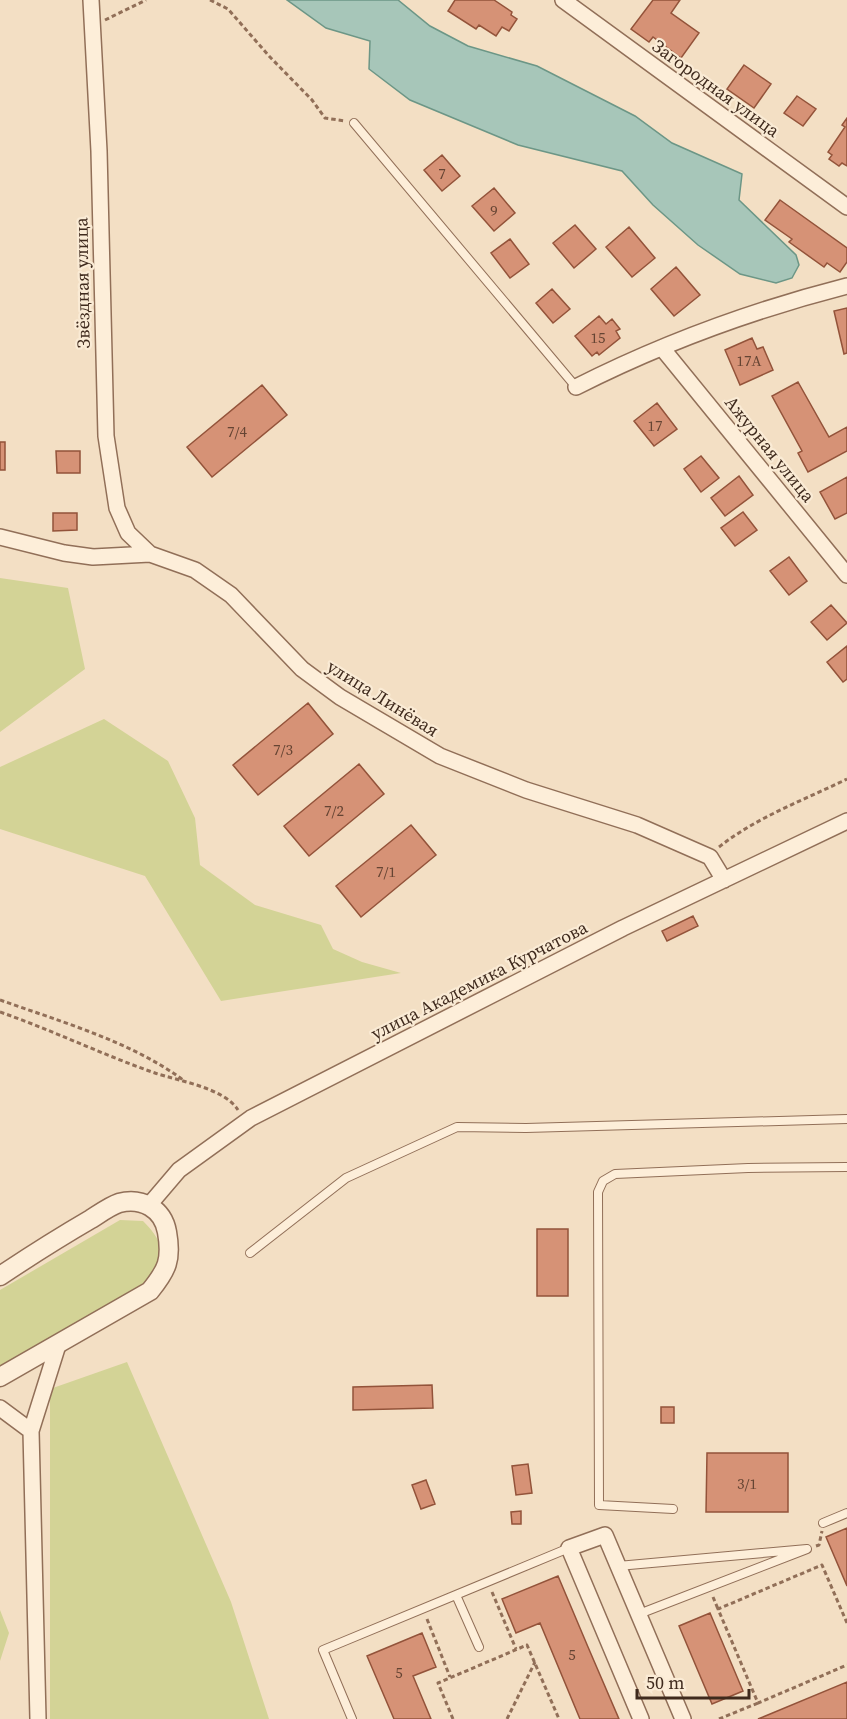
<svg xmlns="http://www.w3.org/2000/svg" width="847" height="1719" font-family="'Source Serif 4',serif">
	<rect width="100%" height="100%" fill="#f3dfc4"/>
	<path fill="#d3d396" d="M0,578l68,10 17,81 -85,63z
		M104,719l64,42 27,57 5,47 55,40 66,20 12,24 29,13 39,11 -180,28 -76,-125 -145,-47v-62z
		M120,1220l23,1c23,23 24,37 5,63l-148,84v-78z
		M127,1362l104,240 38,117h-219v-330z
		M0,1610l9,23 -9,28z"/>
	<path fill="#a7c6b9" stroke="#6c9686" stroke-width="1.5" d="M287,0h111l32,26 38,20 69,20 98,50 37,27 70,31 -3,26 57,55 3,10 -7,13 -16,5 -36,-9 -42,-29 -45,-40 -31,-34 -104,-26 -108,-45 -41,-31 1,-28 -44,-13z"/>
	<path fill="#d69276" stroke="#93533a" stroke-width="1.5" d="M455,0h39l18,12 -1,3 6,4 -8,12 -7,-4 -6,9 -17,-11 -3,4 -28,-18z
		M653,0h27l-9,13 28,20 -18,25 -28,-21 -4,5 -18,-13z
		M744,65l27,19 -17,24 -27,-19z
		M797,96l19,13 -13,17 -19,-13z
		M847,118v48l-5,-3 -3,3 -10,-7 3,-4 -4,-3 17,-25 -3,-2z
		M442,155l18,21 -18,15 -18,-21z
		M494,188l21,25 -21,18 -22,-25z
		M780,200l67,48v14l-7,10 -13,-9 -3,4 -35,-25 3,-3 -27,-19z
		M575,225l21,24 -22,19 -21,-25z
		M629,227l26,31 -23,19 -26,-30z
		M510,239l19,25 -19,14 -19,-25z
		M676,267l24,28 -26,21 -23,-27z
		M552,289l18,20 -17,14 -17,-20z
		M847,308v45l-3,1 -10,-43z
		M599,316l7,8 6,-5 8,10 -4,2 4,7 -21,17 -2,-3 -5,4 -17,-20z
		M752,338l5,11 6,-2 10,23 -33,15 -15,-35z
		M798,382l31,55 18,-10v24l-39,21 -10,-19 4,-2 -30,-55z
		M262,385l25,30 -75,62 -25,-30z
		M657,403l20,26 -23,17 -20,-25z
		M0,442h5v28h-5z
		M56,451h24v22h-23z
		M701,456l18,22 -18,14 -17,-23z
		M739,476l14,19 -28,21 -14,-18z
		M847,477v36l-12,6 -15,-27z
		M743,512l14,18 -22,16 -14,-18z
		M53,513h24v17l-24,1z
		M789,557l18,24 -18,14 -19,-24z
		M831,605l16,18 -20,17 -16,-18z
		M847,646v33l-4,3 -16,-20z
		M308,703l25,31 -75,61 -25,-30z
		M359,764l25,30 -75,62 -25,-30z
		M411,825l25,30 -75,62 -25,-31z
		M693,916l5,10 -31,15 -5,-10z
		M537,1229h31v67h-31z
		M432,1385l1,23 -80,2v-23z
		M661,1407h13v16h-13z
		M707,1453h81v59h-82z
		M528,1464l4,29 -16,2 -4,-29z
		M426,1480l9,24 -14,5 -9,-24z
		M521,1511v13h-9l-1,-12z
		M847,1528v58l-21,-49z
		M558,1576l30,71 31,72h-39l-40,-96 -24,10 -14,-34z
		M710,1613l33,78 -31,13 -33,-78z
		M422,1633l14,34 -23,9 18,43h-37l-27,-63z
		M847,1682v37h-89z"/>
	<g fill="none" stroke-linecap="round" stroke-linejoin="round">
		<defs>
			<path id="service" d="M354,123l222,264
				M250,1253l96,-75 111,-51 69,1 321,-9
				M673,1509l-74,-4 -1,-313 5,-11 12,-7 133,-6 99,-1
				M823,1523l24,-10
				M618,1566l189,-17 -168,65
				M456,1595l23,52
				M352,1719l-29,-69 246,-102"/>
			<path id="minor" d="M91,0l8,151 7,285 11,72 11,25 22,21
				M563,0l284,207
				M662,348l185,227
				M576,387c87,-44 177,-77 271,-101
				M0,537l64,16 29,4 57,-3 45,16 36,25 71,74 38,28 100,59 86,34 111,35 73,32 14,23
				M150,1204l29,-34 72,-52 372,-190 224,-107
				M0,1408l31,23
				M38,1719l-7,-288 27,-86
				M641,1719l-72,-171 36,-13 78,184"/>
			<path id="tertiary" d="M0,1276c30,-20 60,-39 91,-57 8,-5 19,-13 28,-16 23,-6 44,6 48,29 5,28 0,38 -17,59l-150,86"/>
		</defs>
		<use href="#service" stroke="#916f58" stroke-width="10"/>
		<use href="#minor" stroke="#916f58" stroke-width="18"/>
		<use href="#tertiary" stroke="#916f58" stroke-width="21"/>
		<path stroke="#916f58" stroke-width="3" stroke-dasharray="4.5 3" stroke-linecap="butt" d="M210,0l18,9 41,47 43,44 13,18 20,3
			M105,20l41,-20
			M719,847c38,-30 85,-47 128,-68
			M0,1000c59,21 132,42 183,80
			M0,1012c52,18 103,43 155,61 24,8 69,15 83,37
			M816,1546l3,-1 3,-14
			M492,1592l24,57
			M713,1597l5,12
			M427,1619l23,58
			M847,1623l-25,-58 -104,44 40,94 89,-38
			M453,1719l-15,-36 89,-38 32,74
			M507,1719l28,-57
			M719,1719l39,-16"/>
		<use href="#service" stroke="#fdeed9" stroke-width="8"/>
		<use href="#minor" stroke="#fdeed9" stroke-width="15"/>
		<use href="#tertiary" stroke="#fdeed9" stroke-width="18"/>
	</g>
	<g text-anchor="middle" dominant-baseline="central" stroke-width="4.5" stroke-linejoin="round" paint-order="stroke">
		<g font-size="15" fill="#654433">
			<text x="442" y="173">7</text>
			<text x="494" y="210">9</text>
			<text x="598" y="337">15</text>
			<text x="749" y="360">17А</text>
			<text x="655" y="425">17</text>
			<text x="237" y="431">7/4</text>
			<text x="283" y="749">7/3</text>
			<text x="334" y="810">7/2</text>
			<text x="386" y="871">7/1</text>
			<text x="747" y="1483">3/1</text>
			<text x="572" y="1654">5</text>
			<text x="399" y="1672">5</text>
		</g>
		<g font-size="18" fill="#3f2a1d" stroke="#faebd5">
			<text transform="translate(716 88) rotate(36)">Загородная улица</text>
			<text transform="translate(82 283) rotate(-91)">Звёздная улица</text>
			<text transform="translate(770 449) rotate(51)">Ажурная улица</text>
			<text transform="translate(383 698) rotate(32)">улица Линёвая</text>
			<text transform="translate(479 980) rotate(-27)">улица Академика Курчатова</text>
		</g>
	</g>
	<path d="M637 1689v9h112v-9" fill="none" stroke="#3f2a1d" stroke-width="3"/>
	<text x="646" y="1689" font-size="18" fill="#3f2a1d" stroke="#faebd5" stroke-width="4.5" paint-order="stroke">50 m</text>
</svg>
